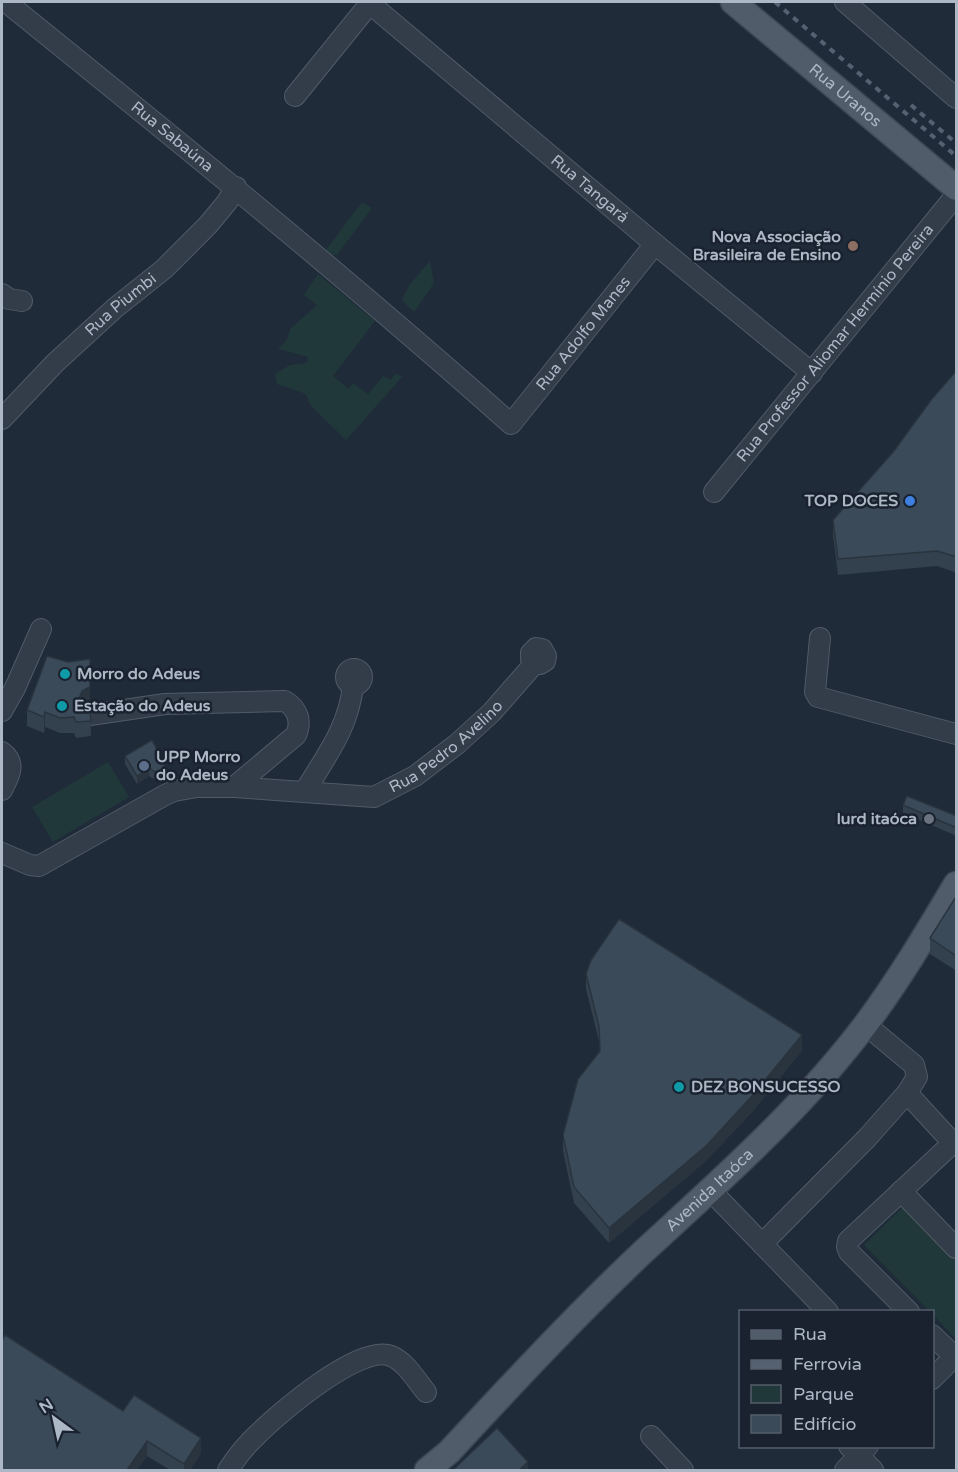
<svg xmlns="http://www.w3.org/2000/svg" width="958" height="1472" font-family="'Varela Round',sans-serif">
	<rect width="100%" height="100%" fill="#1f2b39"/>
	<path fill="#21383a" d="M362,202l10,6 -35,47h-15z
		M430,261l4,22 -20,29 -12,-12 8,-16z
		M318,274l57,47 -42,55 16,13 4,-6 15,11 15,-18 8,4 4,-6 8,2 -57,64 -35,-34 -5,-12 -29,-10 -2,-10 15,-9 17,-2 1,-6 -30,-8 8,-8 5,-13 26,-23 -13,-10z
		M108,762l21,35 -76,45 -21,-35z
		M905,1205l51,49v85l-23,-24 -1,-3 -3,-1 -65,-66z"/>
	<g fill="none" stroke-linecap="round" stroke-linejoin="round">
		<defs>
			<g id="minor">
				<path id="s1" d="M6,2c171,138 341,276 505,422l144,-180"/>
				<path id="s2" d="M368,2l287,242 157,129"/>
				<path d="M845,2l111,96"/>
				<path d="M295,96l76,-94"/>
				<path d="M2,294l7,5 13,2"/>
				<path id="s3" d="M2,419l53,-56 60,-55 49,-39 44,-44 19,-23 9,-15"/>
				<path id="s4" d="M714,492l242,-297"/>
				<path d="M820,638l-5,54 3,5 138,37"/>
				<circle cx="354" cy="677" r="8"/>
				<path d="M2,711l13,-23 26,-59"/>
				<path d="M90,715l75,-11 120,-3c13,8 17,20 11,34l-62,52"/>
				<path d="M2,752c15,11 7,25 0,38"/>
				<path d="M305,791c21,-35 44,-64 48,-106"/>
				<path id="s5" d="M2,853l28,12 9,1 126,-71 9,-4 23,-4h37l140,10 41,-21 42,-32 35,-32 43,-49 5,1 5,-3 1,-5 -4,-7 -6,-1 -5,5v6l4,4"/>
				<path d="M907,1093l46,50"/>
				<path d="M711,1191l117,121"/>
				<path d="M901,1191l55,57"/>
				<path d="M762,1244l105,-106 40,-45 10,-16 -3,-12 -48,-40"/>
				<path d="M909,1312l-60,-60 -2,-5 1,-6 108,-101"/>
				<path d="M932,1335l24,23"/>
				<path d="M932,1379l24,-24"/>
				<path d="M651,1436l32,34"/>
				<path d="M849,1446l24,24"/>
				<path d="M228,1470c8,-12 18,-25 29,-35 21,-21 103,-92 134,-79 15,6 25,24 35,36"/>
				<path d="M845,1470l23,-24"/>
			</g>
			<g id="major">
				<path id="s6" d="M733,2l223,186"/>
				<path id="s7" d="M427,1470l22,-18c63,-68 127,-137 195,-201 78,-72 158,-142 222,-227 33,-44 62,-93 90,-140"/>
			</g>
		</defs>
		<use href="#minor" stroke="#505b67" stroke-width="22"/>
		<use href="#major" stroke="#3c4653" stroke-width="27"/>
		<use href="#minor" stroke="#333d4a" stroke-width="20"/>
		<use href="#major" stroke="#515c6a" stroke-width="24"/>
		<path stroke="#556171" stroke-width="4" stroke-dasharray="6 6" stroke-linecap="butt" d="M775,2l181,154
			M911,105l45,38"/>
	</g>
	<path fill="#33404d" d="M957,370v203l-20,-7 -99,9 -5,-40v-15l61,-69z
		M90,703l-8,3v2l8,3 1,25 -15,2 -2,-5h-14l-15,-6 -1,6 -17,-7v-16z
		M125,756l40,17 -4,6 -6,1 -6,-4 -12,8 -12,-20z
		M903,805l54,11v20l-54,-23z
		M957,895v75h-2l-25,-16v-16z
		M586,974l216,77 -50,61 -46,49 -97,82 -35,-40 -11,-52v-16l37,-83 -1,-11 -13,-52z
		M123,1411l78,42 -11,17h-20l-23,-14 -10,14h-135z"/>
	<path fill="#29343e" d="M90,687v16l-8,3 -4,10v-15l4,-10z
		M45,712v15l-1,6v-16z
		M165,765v8l-4,6v-8z
		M149,768v8l-12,8v-8z
		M802,1035v16l-50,61 -46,49 -97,82v-15z
		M201,1438v15l-11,17h-6v-6z
		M147,1441v15l-10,14h-10z
		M528,1462v8h-9z"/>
	<path fill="#3b4a59" stroke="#29343e" stroke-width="1.5" d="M957,370v187l-20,-6 -99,8 -5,-39 61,-69 37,-51z
		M47,656l21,6 22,-3v28l-8,4 -4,10 3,6 9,4 1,10 -15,1 -2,-5 -14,1 -15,-6 -1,5 -17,-7z
		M152,740l13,25 -4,6 -6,1 -6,-4 -12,8 -12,-20z
		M907,796l50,20v12l-54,-23z
		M957,895v60h-2l-25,-17z
		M619,919l183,116 -50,61 -46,50 -97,82 -35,-41 -11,-52 15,-56 22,-28 -1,-25 -13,-52 5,-14z
		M5,1335l118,76 11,-16 67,43 -17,26 -37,-23 -20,29h-125v-129z
		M497,1428l31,34 -9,8h-66z"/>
	<circle fill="#8d6e63" stroke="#19222e" stroke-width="2" cx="853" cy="246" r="6"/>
	<circle fill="#3f7fe0" stroke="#19222e" stroke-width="2" cx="910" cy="501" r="6"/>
	<g fill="#0f9aa8" stroke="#19222e" stroke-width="2">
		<circle cx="65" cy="674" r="6"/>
		<circle cx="62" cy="706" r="6"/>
		<circle cx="679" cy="1087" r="6"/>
	</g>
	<circle fill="#5c6f8a" stroke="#19222e" stroke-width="2" cx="144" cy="766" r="6"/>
	<circle fill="#6b7280" stroke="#19222e" stroke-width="2" cx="929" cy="819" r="6"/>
	<g text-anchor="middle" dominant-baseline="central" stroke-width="5" stroke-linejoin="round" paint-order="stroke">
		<g font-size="16" fill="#adb8c6" stroke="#19222e">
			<text stroke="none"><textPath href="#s6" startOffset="146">Rua Uranos</textPath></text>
			<text stroke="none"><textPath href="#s1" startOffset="214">Rua Sabaúna</textPath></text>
			<text stroke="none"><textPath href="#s2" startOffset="290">Rua Tangará</textPath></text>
			<text stroke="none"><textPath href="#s3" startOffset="165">Rua Piumbi</textPath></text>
			<text stroke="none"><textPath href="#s1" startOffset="774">Rua Adolfo Manes</textPath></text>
			<text stroke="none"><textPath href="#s4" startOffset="192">Rua Professor Aliomar Hermínio Pereira</textPath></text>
			<text stroke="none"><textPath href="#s5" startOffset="483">Rua Pedro Avelino</textPath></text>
			<text stroke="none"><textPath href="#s7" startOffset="398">Avenida Itaóca</textPath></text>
		</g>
		<g font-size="16" font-weight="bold" fill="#adb8c6" stroke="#19222e" text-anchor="start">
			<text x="841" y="237" text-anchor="end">Nova Associação<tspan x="841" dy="18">Brasileira de Ensino</tspan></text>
			<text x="898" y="501" text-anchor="end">TOP DOCES</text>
			<text x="77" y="674">Morro do Adeus</text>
			<text x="74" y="706">Estação do Adeus</text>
			<text x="156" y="757">UPP Morro<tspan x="156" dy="18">do Adeus</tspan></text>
			<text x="917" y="819" text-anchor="end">Iurd itaóca</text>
			<text x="691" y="1087">DEZ BONSUCESSO</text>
		</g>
	</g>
	<rect width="958" height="1472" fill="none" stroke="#adb8c6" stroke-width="6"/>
	<rect x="739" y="1310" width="195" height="138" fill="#19222e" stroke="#545e6b" stroke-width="1.5"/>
	<rect x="751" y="1330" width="30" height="9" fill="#515c6a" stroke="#545e6b" stroke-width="1.5"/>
	<text x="793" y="1340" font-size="18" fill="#adb8c6">Rua</text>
	<rect x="751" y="1360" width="30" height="9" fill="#556171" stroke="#545e6b" stroke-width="1.5"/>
	<text x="793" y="1370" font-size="18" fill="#adb8c6">Ferrovia</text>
	<rect x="751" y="1385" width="30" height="18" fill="#21383a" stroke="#545e6b" stroke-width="1.5"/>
	<text x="793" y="1400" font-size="18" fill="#adb8c6">Parque</text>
	<rect x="751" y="1415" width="30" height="18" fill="#3b4a59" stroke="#545e6b" stroke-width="1.5"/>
	<text x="793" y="1430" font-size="18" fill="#adb8c6">Edifício</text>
	<g transform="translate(54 1418) rotate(327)" stroke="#19222e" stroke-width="4.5" paint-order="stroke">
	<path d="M0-4.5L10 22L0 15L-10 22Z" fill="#adb8c6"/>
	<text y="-9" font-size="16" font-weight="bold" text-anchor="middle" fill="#adb8c6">N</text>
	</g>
</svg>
